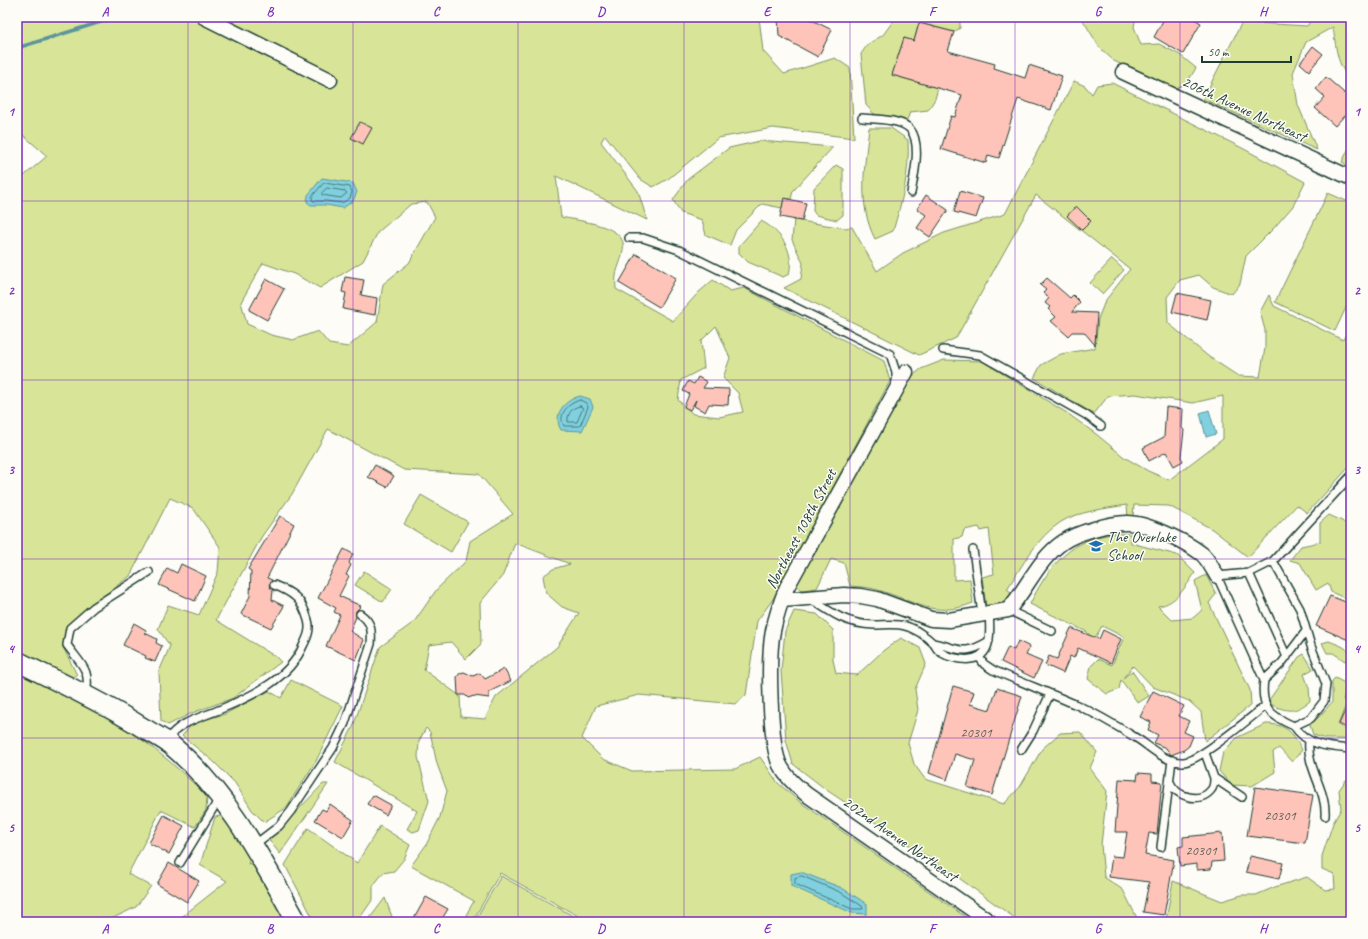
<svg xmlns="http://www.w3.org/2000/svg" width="1368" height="939" font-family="Caveat,sans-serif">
	<rect width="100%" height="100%" fill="#fdfcf7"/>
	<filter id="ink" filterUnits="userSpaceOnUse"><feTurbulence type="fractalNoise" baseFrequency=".025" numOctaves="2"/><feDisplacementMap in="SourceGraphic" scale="8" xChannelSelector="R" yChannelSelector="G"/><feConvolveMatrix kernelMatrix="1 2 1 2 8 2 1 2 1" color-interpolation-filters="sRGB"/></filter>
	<g filter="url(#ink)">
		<path fill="#d8e598" stroke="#7c9166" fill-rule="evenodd" d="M17,17h175l68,37 7,-11 -51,-26h543l4,34 21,23 51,-16 15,10 4,70 -81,-10 -55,10 -50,41 -15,8 -13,-8 -35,-44 -4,7 37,49 9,29 -91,-44 5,41c17,4 68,8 62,33 -3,18 -9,19 -7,39l57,32 25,-28 15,-13 17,11 14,-3 140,73 6,20 -117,218 -16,22 -11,74 -10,9 -97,-9 -43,11 -14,32 21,21 29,12 103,-2 25,-12 18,26 22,19 173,120h-384l-89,-49 -28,49h-10l12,-21 -63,-35 15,-21 14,-28 7,-26 -10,-27 -7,-32 -4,-4 -7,13 -1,16 11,44 -10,29 -6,2 -6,-3 10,-18 -82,-49 18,-35 27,-80 34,-25 23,-33 29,-28 4,-20 43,-27 -34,-40 -75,-4 -76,-41 -36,65 -30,42 -46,84 60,37 5,5 -48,36 -41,15 -24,12 -7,-4 -2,-49 11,-26 -12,-17 10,-24 31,10 19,-43 2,-25 -27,-39 -23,-10 -40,78 -43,32 -20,19 -4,20 14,28 -6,3 -30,-14 -24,-13v-469l30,-26 -24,-21 -6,-11zM427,202l8,15 -26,46 -26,21 -6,38 -29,25 -19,-3 -11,-13 -25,9 -22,-5 -24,-11 -6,-22 22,-39 31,11 26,14 43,-27 15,-29 33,-28zM716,326l14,32 -7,20 15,15 5,19 -24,5 -26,-3 -15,-14 3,-20 23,-12 -3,-27zM515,543l55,21 -17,5 -10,7 3,17 16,14 17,6 -22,34 -61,50 -11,22 -24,-2 -1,-21 -36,-26 5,-25 22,-3 15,17 15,-15 -1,-41 23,-28z
			M896,17h61l3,2v9l-6,4 -35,-9 -5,18 -10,-3 -12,37 46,13 -3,11 -7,11 -18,2 -3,8 -33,-6 -8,-9 -5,-51 7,-10 15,-9z
			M1081,17h55l-2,10 7,18 18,-1 21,11 16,13 -9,15 -13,6 -60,-28 -14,-13z
			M1313,17h38v62c-15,-13 -15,-34 -18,-52l-27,15 -13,31 5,32 19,45 -114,-51 39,-77 65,4z
			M1074,81l11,5 7,8 5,-9 15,-2 132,66 61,33 -12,24 -20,23 -27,27 -6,28 -8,10 -19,-7 -14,-12 -19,5 -13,17 1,26 41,34 29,19 22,1 5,-29v-18l-5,-18 9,-17 5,11 69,34 8,-17v142l-44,48 -10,-8 -49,52 -36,-28 -43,-23 -35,-1 -1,11 -5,1 -1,-12c-19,3 -51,7 -66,17 -24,15 -39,44 -54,67l9,7 -8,5 -22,5 -4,-29 12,-3 -5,-45 -8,2 -2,-4 -15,3 -2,7 -8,2v41l16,-1 3,24c-41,16 -57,-2 -95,-13 -9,-3 -19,-3 -28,-4l-6,-23 -13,-4 -14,29 -15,2 -6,-5 10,-22 99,-181 16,-13 23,-9 38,1 85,52 29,21 28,23 24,14 21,9 54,-41v-43l-30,7 -58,-9 -27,2 -14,18 -60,-36 7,-13 20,-11 34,-6 3,-29 7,-18 25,-32 -94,-74 -80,143 -37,17 -135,-67 17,-9 2,-16 -11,-23 2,-20 51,8 7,-1 25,44 26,-18 41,-20 61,-19z
			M869,128h22l17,12c2,32 -6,61 -15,91l-18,8c-18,-35 -10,-74 -6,-111z
			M760,141l73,6 -40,44 -2,8 -7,-1 -2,10 -20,-4 -26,26 -6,15 -24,-10 -4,-15 -21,-7 -8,-13 15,-21 41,-31z
			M1351,144v23l-9,-5z
			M836,165l7,4v46l-6,5 -21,-5 -3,-4 1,-23z
			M1328,193l23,10v94l-16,34 -60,-29z
			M761,221c20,10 34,31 28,53l-6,3 -35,-15 -9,-9v-7z
			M1112,259l12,11 -22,24 -12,-11z
			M421,495l47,27 -17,30 -47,-28z
			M1329,515l13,6 9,8v72l-20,-9 -3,-9 -12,7 -16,-27 -10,-3 11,-14 19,-4v-19z
			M1131,534v9l46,12 18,18c-9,13 -19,31 -37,33l14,14 21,-2 9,-8 -7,-29 11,-6 10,19 -7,9 41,87 1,15 -46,36 -4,-29 -12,-11 -36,-14 -20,-21 -10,12 9,-7 17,25 -11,7 -17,-23 -2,9 -12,5 -19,-15 3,-13 7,-7 14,6 12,-28 -22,-11 -7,12 -5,-2 -3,-4 -57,-28c16,-33 37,-62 76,-69 8,-2 17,-1 25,-1z
			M364,571l28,18 -9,13 -28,-17z
			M794,611l23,3 16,16v30l3,13 21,2 27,-25 17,-12 19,10 6,16 -11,25 3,21 -10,33 6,21 11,15 79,25 16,-17 22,-38 18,-16 20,-1 17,20 -7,16 17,23 -6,54 3,32 19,13 16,32h-91l-14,-3 -15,2 -63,-45 -128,-85 -35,-27 -7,-24 -5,-69 4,-40z
			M1329,641c9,4 21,6 22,17l-6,3 -12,-8h-6l-5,-10z
			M1304,654l9,15 -9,5 5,14 1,13c-15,12 -22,11 -38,4l-3,-5 30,-43z
			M17,672c26,13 54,24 80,39 41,23 78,52 110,86l-1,13 -11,17 -34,-17 -33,64 23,12 -15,21 -31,15h-88z
			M1335,678l12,6 -4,16 4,2 -9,23 9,5 4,9h-24l-14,-4 -3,-10 9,-8 13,-15v-21z
			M291,680l52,26 -27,55 -30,47 -22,14 -12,-12 -17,-27 -22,-22 -31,-25 11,-13 32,-9 44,-23 12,7z
			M1266,724c20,0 27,8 36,26l-10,12 -13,-14 -6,4 2,20 -23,14 -21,-1 -12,-14 4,-19 15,-15z
			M1351,778v144h-199l-1,-2h15l7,-39 49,20 20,-6h14l19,-8 32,-10 18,13 10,-1 -1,-15 -12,-5v-13l11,-33 8,-14 -2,-19 7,-10z
			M323,784h5l-48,70 -11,-14z
			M225,815l25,43 -2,6 6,-2 31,60h-110l52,-41 -27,-16 15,-48z
			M380,826l30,19 -6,14 -10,12 -11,2 -10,13v13l-16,23h-42l-30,-57 23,-37 49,35z
			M501,876l83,46h-110z
			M385,898l9,24h-27z"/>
		<path fill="#81d0df" stroke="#5a959b" d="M322,178l31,5 4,9 -4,9 -10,7 -17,-3h-15l-4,-3 1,-7z
			M580,396l10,3 3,8 -11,24 -21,-1c-9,-16 4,-30 19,-34z
			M1209,410l7,24 -10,3 -6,-24z
			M801,872l41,16 25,16v10l-15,-1 -61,-27v-12z"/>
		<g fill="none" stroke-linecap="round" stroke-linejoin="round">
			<path stroke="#467878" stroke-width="1" d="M324,183l26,4 2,5 -2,6 -8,5 -16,-2h-13l-1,-4z
				M327,188l18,3 2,2 -6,5 -19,-3v-2z
				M580,400l6,3 2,4 -8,19h-16c-7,-12 5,-23 16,-26z
				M580,406l3,2 -6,14h-9c-1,-8 4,-15 12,-16z
				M802,876l38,16 22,14 1,3h-11l-57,-25v-6z"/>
			<path stroke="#5a959b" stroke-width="3.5" d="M17,48l100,-31"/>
		</g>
		<path fill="#ffc4b9" stroke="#1f3d34" d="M778,17h28l26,13 -14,27 -39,-21z
			M1165,17h26l10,6 -18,31 -29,-17z
			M919,23l35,9 -6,19 47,13 -1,4 31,10 4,-13 33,11 -11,34 -33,-11 -19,59 -11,-3 -2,8 -45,-14 10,-33 4,1 7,-22 -70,-20 12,-37 10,3z
			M1313,46l10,8 -14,17 -9,-8z
			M1326,77l25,22v20l-6,-4 -10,11 -20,-18 10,-11 -9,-8z
			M360,122l12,6 -9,16 -12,-6z
			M960,191l23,7 -7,20 -22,-6z
			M926,195l22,15 -18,27 -13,-9 9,-13 -9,-6z
			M784,198l22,5 -4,18 -22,-4z
			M1076,206l15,15 -9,9 -15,-14z
			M636,254l40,24 -17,29 -40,-24z
			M345,277l19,3 -3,15 16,3 -2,17 -32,-6 3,-16 -4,-1z
			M1047,278l23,20 3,-3 7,7 -8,10 25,1 -2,32 -11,-13h-12l-4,4 -17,-15 5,-4 -8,-8 2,-2 -5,-4 4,-5 -6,-5 3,-3 -6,-5z
			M266,279l18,10 -17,31 -18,-10z
			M1177,293l34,7 -4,20 -35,-8z
			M698,377l9,5 -4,6 26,1 -1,16 -19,-1 -4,8 -11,-6 2,-6 -6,10 -6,-3 5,-13 -6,-3 5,-10 6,3z
			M1166,407l17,2 -1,19 2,2 -3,27 2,4 -9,5 -8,-14 -17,9 -6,-13 21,-11z
			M375,465l19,11 -7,11 -19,-10z
			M280,516l14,8 -27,54 5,2 -3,5 4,5 -1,10 12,6 -13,22 -30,-14 9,-18 1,-25 -3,-2z
			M344,549l9,5 -4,9 2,2 -5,10 3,1 -10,20 22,10 -5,5v6l-6,14 14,9 -8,20 -30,-14 14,-31 -6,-3 2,-4 -18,-10z
			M181,564l25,12 -11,25 -36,-16 8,-17 10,5z
			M1330,596l21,8v37l-35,-15z
			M134,623l12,7 -1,3 12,6 -1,4 6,3 -7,16 -10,-4 1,-2 -23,-11z
			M1071,628l28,11 4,-9 18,9 -10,24 -33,-15 -4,10 -4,-2 -7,17 -18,-8 4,-9 8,3z
			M1018,641l12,6 -4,8 16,7 -8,16 -33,-16 7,-15 6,3z
			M504,669l7,12 -22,11v6l-15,-2 -6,2 -3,-3h-7l-1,-18 3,-4 4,-1 9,4 7,-3 5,6z
			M953,686l21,6 -4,12 20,6 7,-22 25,8 -30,99 -25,-8 8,-27 -20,-6 -8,26 -18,-7z
			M1153,691l31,15 -5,10 10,5 -5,11 9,4 -4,10 -5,4 -13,5 -5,-7 -12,-5 4,-8 -10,-5 3,-8 -11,-5z
			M1351,698v32l-12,-6z
			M1138,773l14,1v7l10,1 -5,52 -8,-1 -4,22 29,5 -10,55 -21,-3 6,-30 -40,-5 3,-21 11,1 4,-25h-12l4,-53 18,1z
			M1255,787l58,8 -8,48 -58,-7z
			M373,795l18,10 -5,10 -19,-11z
			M330,804l23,16 -10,17 -28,-17 7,-11 4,2z
			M164,815l20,11 -15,28 -20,-11z
			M1222,833l2,28 -12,1 -1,7 -14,1v-6l-17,2 -2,-19 5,-1v-9z
			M1250,856l33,7 -4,16 -33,-7z
			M169,863l30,18 -12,21 -30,-18z
			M426,897l22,12 -8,13h-28z"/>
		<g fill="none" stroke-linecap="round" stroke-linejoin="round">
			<defs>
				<path id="lane" d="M862,118c13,1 39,1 48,11 12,14 4,47 1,64
					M629,238h14l36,12 211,104 6,18v13
					M943,350l37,5 106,60 15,11
					M973,550l9,64
					M1273,561l27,48 11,37 15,38 -2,17 -13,17 -17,8c-24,-10 -34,-19 -30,-46l-47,-104 32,-3 24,-12 78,-85
					M1249,573l38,84
					M811,599c22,15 36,25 63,26 10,0 21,-2 31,1 9,2 21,10 28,17 2,2 3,5 5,7 6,6 15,8 23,9 31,4 30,-23 28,-46
					M1008,610l44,21
					M933,643c26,5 30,14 56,-2
					M979,657l5,7 9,6c28,12 56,23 84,35 19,9 38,20 56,31 15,8 31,27 50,26 15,0 67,-44 82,-56
					M1264,680l17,-16 25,-33
					M86,695c5,-26 -4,-29 -19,-50l3,-17 24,-21 55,-35
					M1294,726c13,20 35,21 57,23
					M167,740c13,-19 33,-22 54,-31 31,-13 68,-30 82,-63 4,-8 8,-16 5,-26 -6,-21 -14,-27 -34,-35
					M1309,741c-3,27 18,49 16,75
					M1021,750l12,-19 17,-37
					M1205,753l9,25 28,19
					M1170,782c6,15 30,22 41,8 3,-3 3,-8 3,-12
					M254,845l25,-19 12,-15 42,-63 12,-25 26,-79c1,-13 1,-22 -11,-30
					M1161,847l11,-87
					M180,863l39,-64"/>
				<path id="street" d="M204,17l126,63
					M1123,72l228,106
					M906,372l-119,215c-6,14 -11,29 -14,44 -5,24 -4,116 8,136 6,11 15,19 25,27l184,128
					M782,600l62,-5 17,1 16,3 54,20 18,1 59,-10c19,-21 30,-51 55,-68 13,-9 47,-19 64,-19 21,0 58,18 75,31 6,5 11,16 15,22"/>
				<path id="secondary" d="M17,661c41,21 84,40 123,65 10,6 22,12 31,19 57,48 90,113 126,177"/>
			</defs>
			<use href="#lane" stroke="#1f3d34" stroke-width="10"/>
			<use href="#street" stroke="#1f3d34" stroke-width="17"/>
			<use href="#secondary" stroke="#1f3d34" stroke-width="22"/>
			<use href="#lane" stroke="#fdfcf7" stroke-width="7"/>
			<use href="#street" stroke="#fdfcf7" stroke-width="14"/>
			<use href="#secondary" stroke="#fdfcf7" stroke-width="19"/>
		</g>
	</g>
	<path fill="none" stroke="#7b2cbf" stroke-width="1" stroke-opacity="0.55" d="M188,17v905M353,17v905M518,17v905M684,17v905M850,17v905M1015,17v905M1180,17v905M17,201h1334M17,380h1334M17,559h1334M17,738h1334"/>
	<defs>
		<symbol id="school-bare" viewBox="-9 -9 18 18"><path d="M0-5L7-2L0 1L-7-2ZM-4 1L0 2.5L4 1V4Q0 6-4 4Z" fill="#1f6fb2" stroke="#fdfcf7" stroke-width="2.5" paint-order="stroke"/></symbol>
	</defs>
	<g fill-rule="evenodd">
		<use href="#school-bare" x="1086" y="536" width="20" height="20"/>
	</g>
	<g text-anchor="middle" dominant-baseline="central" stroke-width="3" stroke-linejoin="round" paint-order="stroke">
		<g font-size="14" fill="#575f55">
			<text x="976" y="732">20301</text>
			<text x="1280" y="815">20301</text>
			<text x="1201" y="850">20301</text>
		</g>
		<g font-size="16" fill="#1f3d34" stroke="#fdfcf7">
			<text transform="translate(1244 109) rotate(25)">206th Avenue Northeast</text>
			<text transform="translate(801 529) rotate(-62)">Northeast 108th Street</text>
			<text transform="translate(900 839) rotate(35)">202nd Avenue Northeast</text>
		</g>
		<g font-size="16" fill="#1f3d34" stroke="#fdfcf7" text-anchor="start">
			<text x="1107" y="537">The Overlake<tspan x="1107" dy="18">School</tspan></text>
		</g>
	</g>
	<rect width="1368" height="939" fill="none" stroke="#fdfcf7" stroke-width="44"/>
	<path d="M1202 56v6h89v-6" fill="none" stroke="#1f3d34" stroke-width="2"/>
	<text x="1208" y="56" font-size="12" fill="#1f3d34" stroke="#fdfcf7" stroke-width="3" paint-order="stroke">50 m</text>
	<rect x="22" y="22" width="1324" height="895" fill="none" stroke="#7b2cbf" stroke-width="1.5"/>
	<g font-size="13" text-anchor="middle" font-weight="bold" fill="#7b2cbf">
		<text x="105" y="16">A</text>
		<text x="270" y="16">B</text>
		<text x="436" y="16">C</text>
		<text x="601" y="16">D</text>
		<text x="767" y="16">E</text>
		<text x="932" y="16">F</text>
		<text x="1098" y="16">G</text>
		<text x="1263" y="16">H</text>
		<text x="11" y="116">1</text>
		<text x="1357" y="116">1</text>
		<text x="11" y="295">2</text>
		<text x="1357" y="295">2</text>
		<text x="11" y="474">3</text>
		<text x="1357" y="474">3</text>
		<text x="11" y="653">4</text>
		<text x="1357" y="653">4</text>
		<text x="11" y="832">5</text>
		<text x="1357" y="832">5</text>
		<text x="105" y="933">A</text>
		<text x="270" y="933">B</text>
		<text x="436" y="933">C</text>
		<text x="601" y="933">D</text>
		<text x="767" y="933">E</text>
		<text x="932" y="933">F</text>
		<text x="1098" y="933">G</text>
		<text x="1263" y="933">H</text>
	</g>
</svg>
